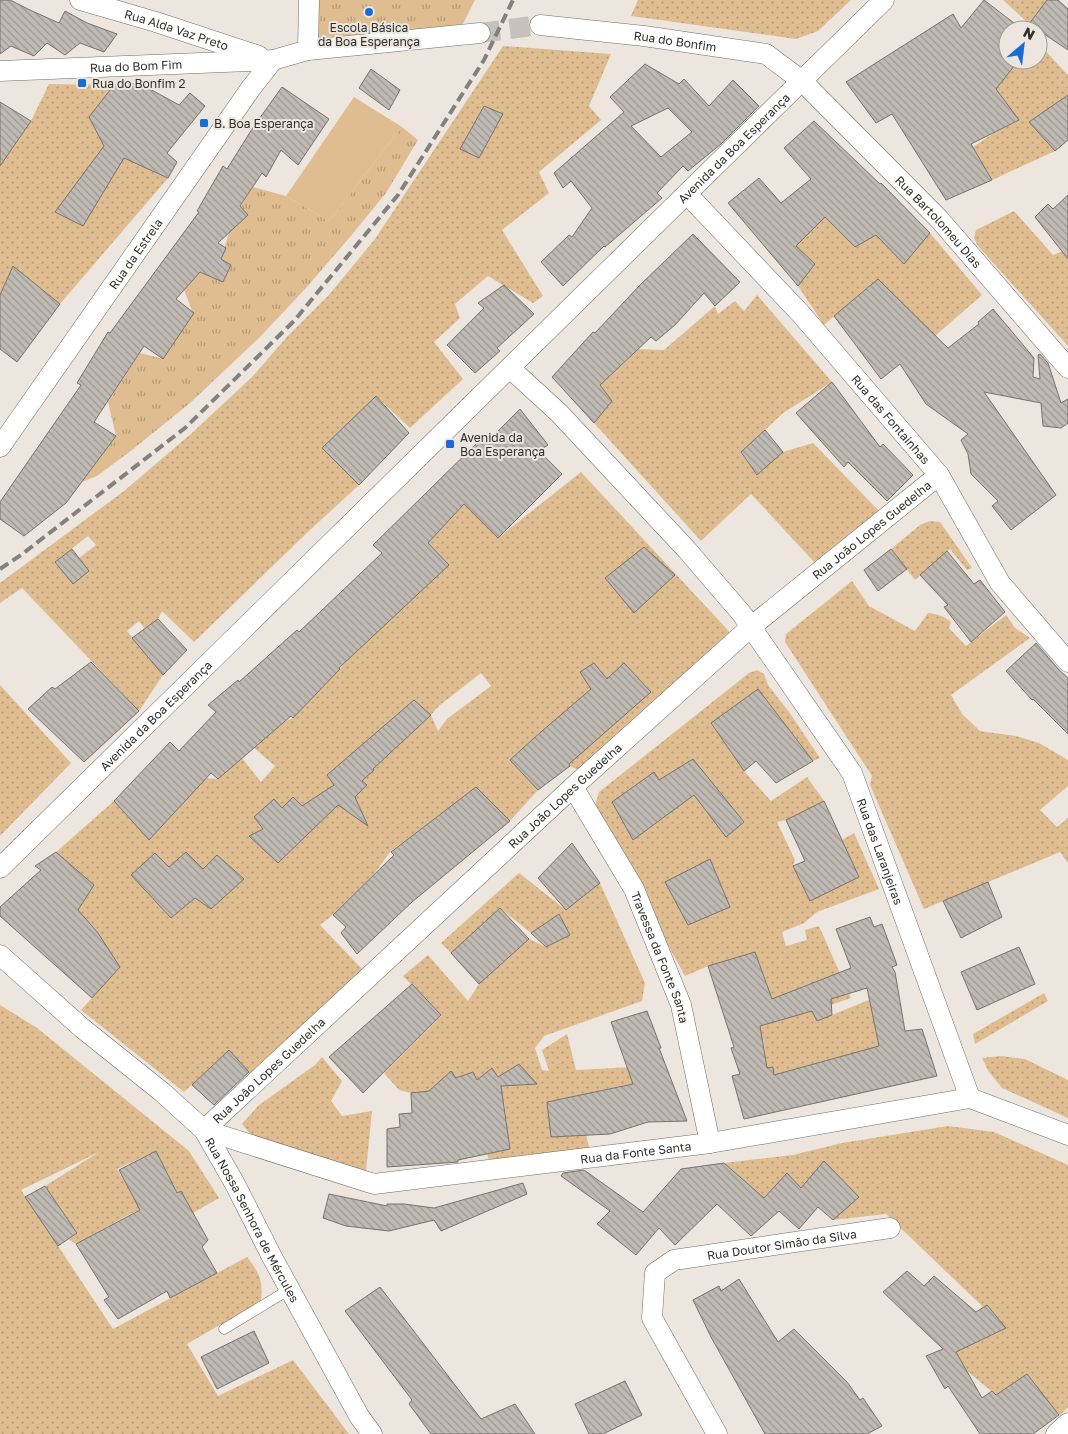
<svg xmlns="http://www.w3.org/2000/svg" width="1068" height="1434" font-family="'Golos Text',sans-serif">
	<defs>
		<pattern id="grass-dots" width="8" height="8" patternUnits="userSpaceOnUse" patternTransform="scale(1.25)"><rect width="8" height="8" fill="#e0bd90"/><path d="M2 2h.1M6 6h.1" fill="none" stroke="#b69a76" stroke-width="1.8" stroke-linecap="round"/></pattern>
		<pattern id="park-tufts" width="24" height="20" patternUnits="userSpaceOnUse" patternTransform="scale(1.25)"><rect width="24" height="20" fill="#e0bd90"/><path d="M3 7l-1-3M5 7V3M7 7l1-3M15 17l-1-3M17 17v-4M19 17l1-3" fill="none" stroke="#b69a76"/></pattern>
		<pattern id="building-back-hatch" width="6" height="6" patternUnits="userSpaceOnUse" patternTransform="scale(1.25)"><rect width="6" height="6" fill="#c0bab4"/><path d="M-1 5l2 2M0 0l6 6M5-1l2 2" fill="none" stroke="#9d9893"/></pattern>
	</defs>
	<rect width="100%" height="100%" fill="#ece6df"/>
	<path fill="url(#grass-dots)" fill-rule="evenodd" d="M638,0h213l-33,31 -22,8 -165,-23z
		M1003,0h44l-18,24z
		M1038,43l30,32v20l-39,27 26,29 -63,29 -19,-33 21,-14 24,-12 -24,-34 25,-27h19z
		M503,46l108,8 -22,52 12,14 -62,52 10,21 -47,37 41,66 -10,7 -45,-27 -33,28 5,14 -26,24 29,37 -53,49 -34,-32 -54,52 37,37 -49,45 -116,112 -32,-31 -4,8 -13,10 -6,-8 -12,10 36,44 -24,36 -117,-123 -22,15v-20l124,-92 68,-58 60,-56 34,-39 42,-42 47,-57zM88,536l8,9 -17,13 10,13 -16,13 -18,-22z
		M49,84l65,1 -25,32 62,18 -14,29 31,14 -108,126 -47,-38 -13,29v-129l31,-45z
		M818,209l37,38 21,-12 54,-2 52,62 -47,41 -60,-55 -51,44 -26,-39 -2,-40 19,-19z
		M1014,211l39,44 15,-6v97l-90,-100 -4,-8 2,-8z
		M757,295l75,87 -49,31 -42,40 16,22 26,-23 30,-9 66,68 -64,52 -64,-69 -50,47 -107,-118 18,-22 -12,-16 28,-26 7,-10 29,1 51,-44 3,8 17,-13 9,10z
		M509,456l-24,69 13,13 83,-66 156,168 -156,131 -11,-5 -30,-34 -30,28 28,30 -28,31 -34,-34 -85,64 -18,24 -44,43 -9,7 44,46 -112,105 -23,-25 -45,41 -103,-82 39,-43 -22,-34 -20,-23 16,-25 -38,-33 58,-51 35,39 57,-62 12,1 24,-21 19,24 14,-16 -21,-18 30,-26 9,-4 47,-49 9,-11 100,-93 -21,-22zM594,663l13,16 17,-16 27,29 -88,21 28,-24 -10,-17zM481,673l10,13 -44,33 -9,12 -7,-16 9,-10zM414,700l17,15 -70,65 6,5 -12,12 4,11 -21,-3 -60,58 -29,-27 14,-7 -9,-12 20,-17 8,8 11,-11 9,9 32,-21 -7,-10zM186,852l17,17 14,-14 27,24 -33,30 -16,-11 -24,20 -39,-43 23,-22 14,14z
		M930,521l10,1 32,46 -5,2 -17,-21 -35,31 -24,-31 29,-24z
		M852,581l17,25 46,25 13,-18c10,1 16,3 23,9l-2,6 17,18 40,-31 9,13 15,10 -79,57 11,19 18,17 36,5 23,7 29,17v26l-28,24 17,17 11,-9v45l-8,-11 -136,57 -54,-124 2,-9 -87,-134 1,-8z
		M757,670l7,4 4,11 21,27 31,46 -7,3 -55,-72 -47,35 33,47 27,30 36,-24 17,24 -38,19 -9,2 18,38 -2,6 17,35 49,-24 -17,-37 12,-7 25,56 -62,23 -13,11 -22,9 4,14 21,-6 -2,-10 14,-4 32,72 -20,7 -11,-25 -19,7 16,34 52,-21 10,46 -105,29 -2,-8 -8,2 -4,-13 5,-2 -2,-15 -19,-8 36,-11 -25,-68 -47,14 -23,10 -91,-166 5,-18 150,-119z
		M0,685l71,78 -71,73z
		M519,873l47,37 34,-27 45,100 -3,18 -98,35 -9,12 7,22 7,1 -7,-21 25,-16 9,36 56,-3 3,16 -88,19 5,35 34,-2 4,16 -99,13 -4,-10 23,-5 -6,-47 -12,-16 44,-2 -17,-20 -21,13 -7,-9 -14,12 -4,-8 -17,6 -5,-7 -13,12 10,6 -37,4 -12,-3 -15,-17 57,-57 -38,-40 25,-21 40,46 11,-17 50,-45 17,8 24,-12 -11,-21 -28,19 -31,-25 -49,45 -10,-10z
		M1044,993l4,8 -73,43 -2,-10z
		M0,1005l37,23 152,123 30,47 -26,15 -12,-22 -51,23 -54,30 -8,-5 9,-7 -32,-46 54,-34 -78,38 92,139 134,-72c13,17 16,23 14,44l-74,43 31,52 75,-36 56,74h-349zM156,1151l13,26 -36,19 -16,-27z
		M1001,1056l24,3 43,21v38l-66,-30 -13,-16 -7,-14z
		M322,1057l20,24 -11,20 11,15 30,-5 -6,60 -115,-36 -9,-11 17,-19 56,-40z
		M948,1126l46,6 74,33v242l-9,9 -32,-42 -31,21 -29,-24 -15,-26 11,-21 19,16 24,-12 -19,-23 -4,2 -97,-93 -53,6 26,-23 -35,-36 -23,27 -14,-14 -23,24 -40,-35 69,-8 49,-12z"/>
	<path fill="url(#park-tufts)" d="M309,0h166l-18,36 -149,14z
		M402,127l16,13 -32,53 -36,44 -44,51 -46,49 -70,66 -58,47 -35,26 -15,6 34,-46 -8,-34 32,-49 23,6 30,-46 -9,-23 16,-18 23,10 8,-17 -10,-6c3,-9 5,-18 8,-26 5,-17 15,-32 24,-46l33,9 43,25z"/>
	<path fill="#e0bd90" d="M354,97l48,30 -73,94 -43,-25z"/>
	<path fill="url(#building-back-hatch)" stroke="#77726c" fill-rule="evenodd" d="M0,0h10l22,11 27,12 6,-12 22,12 30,11 -13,18 -24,-9 -15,12 -18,-12 -13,13 -23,-10 -11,8z
		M984,0l39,30h-15v30h11l-23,29 23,31 -48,24 21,36 -46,20 -54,-86 -16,9 -30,-41 107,-68 8,14z
		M1047,0h11l10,9v41l-39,-26z
		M645,64l34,20 5,-5 25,27 24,-26 26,26 -38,38 -33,27 -5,-5 -26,27 5,5 -57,49 -1,-1 -41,40 -22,-24 28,-27 3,2 20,-29 -21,-27 -8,7 -9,-15 70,-61 -14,-15zM668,108l24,24 -31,25 -30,-31z
		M371,69l29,21 -11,20 -30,-22z
		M139,83l40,22 11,-12 15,13 -38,47 10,9 -9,16 -44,-20 -41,68 -28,-14 49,-66 -15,-29 25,-32z
		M282,87l47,32 -31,46 -17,-15 -15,27 -4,-4 -22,33 8,9 -30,28 8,5 -5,11 10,6 -8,17 -23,-10 -24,27 18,14 -31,46 -19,-13 -50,76 22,14 -50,67 -42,33 -24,-17v-17l81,-117 -4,-2 31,-51 2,1 89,-121 -2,-1 26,-45 4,3 27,-43z
		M1068,95v45l-13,11 -26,-29z
		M0,102l31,19 -31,45z
		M484,106l19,8 -24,44 -19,-9z
		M814,121l66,63 1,-1 49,50 -26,31 -28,-29 -21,12 -30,-30 -29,29 19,18 -17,22 -70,-83 31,-25 22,25 30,-24 -27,-31z
		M1068,195v64l-33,-42 13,-13 5,5z
		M693,234l47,48 -25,24 -11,-13 -29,32 -19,16 -5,-4 -51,48 12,16 -18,22 -42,-46 41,-45 2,1 45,-48z
		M13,266l47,38 -43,58 -17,-13v-54z
		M878,279l70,69 31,-24 -1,-2 15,-13 41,49 -1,19 7,2 -2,-24 2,-1 8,9 13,40 7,-4v24l-7,5 -18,-2 -2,-23 -57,-11 72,103 -45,35 -19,-24 6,-5 -27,-27 -3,-20 -7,-14 7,-6 -42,-30 -26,-40 -19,15 -47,-63z
		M504,285l30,29 -37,34 3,3 -25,22 -28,-28 37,-37 -6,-5z
		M832,382l48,65 3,-3 30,31 -26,26 -39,-39 -4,5 -48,-54z
		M376,396l33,37 -50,52 -37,-37z
		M520,409l28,36 -9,6 23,23 -64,64 -34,-34 -36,39 21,22 -110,103 1,1 -47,49 -2,-2 -73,63 -7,-6 -62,67 -35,-39 56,-59 9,9 37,-39 -8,-7 30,-25 1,2 58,-52 2,2 83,-79 -9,-8 108,-106 10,-1z
		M765,430l18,22 -26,23 -16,-23z
		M644,547l31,28 -41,38 -29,-35z
		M72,549l17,22 -16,13 -18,-22z
		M891,549l16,20 -29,22 -14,-21z
		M947,551l27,33 6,-4 25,32 -34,30 -27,-35 4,-2 -28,-30z
		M158,619l29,31 -24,25 -31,-37z
		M1036,643l23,27 9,8v56l-35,-35 -1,1 -26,-29z
		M91,662l48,49 -55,51 -56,-53 24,-22 3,2z
		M594,663l13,16 17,-16 27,29 -82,72 1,2 -32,24 -28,-30 24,-22 57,-49 -11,-17z
		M758,689l55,72 -37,22 -20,-22 -12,10 -33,-48z
		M414,700l17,15 -58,54 1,1 -12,11 5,4 -12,12 13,29 -30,-21 -60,58 -29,-27 14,-7 -9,-12 20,-18 8,9 11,-11 9,9 32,-21 -7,-10z
		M693,759l51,63 -18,15 -32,-42 -61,45 -21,-38 42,-30 5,8z
		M476,787l34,34 -98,81 -55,52 -16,-21 5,-6 -13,-12 61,-60 -3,-3z
		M824,801l35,76 -49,24 -17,-35 12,-5 -19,-41z
		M572,843l28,40 -34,27 -28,-32z
		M56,852l38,33 -16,25 20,23 22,34 -28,31 -92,-82v-9l41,-37 -6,-4z
		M186,852l17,17 14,-14 27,24 -33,30 -16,-11 -24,20 -40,-43 24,-22 14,14z
		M710,859l20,48 -42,18 -23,-43z
		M988,882l14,35 -41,21 -18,-37z
		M500,908l29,31 -50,45 -28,-31z
		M559,914l11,21 -24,12 -15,-14z
		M870,917l4,10 8,-3 15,41 -5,2 3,5 10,59 17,-2 15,47 -193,43 -12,-43 8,-2 -9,-26 3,-1 -26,-81 47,-14 17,47 79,-31 -15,-39zM867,988l12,58 -105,29 -1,-8 -6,1 -7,-42 52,-15 5,10 15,-6 -1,-16z
		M1019,947l16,37 -58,26 -16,-38z
		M412,984l29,31 -78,78 -34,-36z
		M647,1011l14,37h-2l28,73 -39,1 -38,12 -59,3 -4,-35 86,-18 -22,-62z
		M229,1050l20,22 -35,33 -22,-20z
		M519,1064l18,20 -36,2 9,63 -52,11v2l-71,5v-38l13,-2 -1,-13 13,-1 -1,-20 18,-2 22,-20 5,7 17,-6 4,8 15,-12 6,9z
		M156,1151l21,42 4,-2 27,49 -6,7 15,26 -47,25 -3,-7 -49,28 -14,-19 5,-3 -33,-53 64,-34 -21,-40z
		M824,1161l35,36 -26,23 -15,-13 -19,22 -20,-18 -28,25 -34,-32 -42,41 -16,-17 -23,27 -39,-31 13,-13 -49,-35 2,-3 21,-3 59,42 38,-43 43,-6 40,35 23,-25 14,15z
		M523,1183l4,11 -86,37 -7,-11 -45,11 -43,-5 -23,-8 6,-24 58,12v-2h17l30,4z
		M45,1186l32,47 -19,13 -33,-49z
		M907,1271l17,15 10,-10 42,36 11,-7 19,23 -50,24 26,46 10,-7 4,4 31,-21 32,41 -26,19h-53l-32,-48 -3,3 -19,-33 17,-7 -60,-57z
		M739,1279l39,63 16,-13 53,53 13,18 3,-2 19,28 -15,8h-102l-54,-97 -18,-37 26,-14 2,5z
		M380,1287l101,132 34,-15 20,30h-104l-22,-30 3,-4 -67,-89z
		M254,1331l15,32 -52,26 -16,-32z
		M625,1381l17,34 -39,19h-14l-14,-30z"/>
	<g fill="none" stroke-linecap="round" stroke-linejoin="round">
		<path stroke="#c7c1bb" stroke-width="20" stroke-dasharray="20 10" stroke-linecap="butt" d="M480,33l60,-8"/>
		<defs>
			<path id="lane" d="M224,1329l66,-40"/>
			<g id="street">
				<path id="s1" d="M80,0l76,22 103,34"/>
				<path id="s2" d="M540,25l104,11 122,18 36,27 137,138 129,149"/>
				<path d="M308,50l1,-50"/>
				<path id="s3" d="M0,71l273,-11 35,-10 172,-17"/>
				<path id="s4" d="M687,194l114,120 138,161 61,108 68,79"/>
				<path id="s5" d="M510,368l49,45 128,137 55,64 110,159 118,325"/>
				<path id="s6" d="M0,447l251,-359 22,-28"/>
				<path id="s7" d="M573,787l61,102 47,116 29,138"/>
				<path id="s8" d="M0,868l884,-868"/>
				<path id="s9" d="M0,955l82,73 80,64 42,38 31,54 37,73 87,159 13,18"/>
				<path id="s10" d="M204,1130l369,-343 179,-161 187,-151"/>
				<path id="s11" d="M204,1130l170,54 336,-41 260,-45 98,37"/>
				<path id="s12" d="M717,1434l-65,-116 3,-45 19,-13 216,-32"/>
				<path d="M1056,1434l12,-11"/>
			</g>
		</defs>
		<use href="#lane" stroke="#716c66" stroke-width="11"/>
		<use href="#street" stroke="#716c66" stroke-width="21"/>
		<use href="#lane" stroke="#fff" stroke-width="10"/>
		<use href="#street" stroke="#fff" stroke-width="20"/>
		<path stroke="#84817c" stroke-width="4" stroke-dasharray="10 5" stroke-linecap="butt" d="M0,569l21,-14 164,-127 109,-107 104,-126 86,-135 29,-60"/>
	</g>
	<g fill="#1b6bd5" stroke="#ece6df" stroke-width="2">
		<circle cx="369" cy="12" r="5"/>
		<rect x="77" y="78" width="10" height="10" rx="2.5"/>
		<rect x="199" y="118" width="10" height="10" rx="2.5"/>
		<rect x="445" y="439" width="10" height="10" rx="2.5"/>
	</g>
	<g text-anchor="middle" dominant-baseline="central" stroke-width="4" stroke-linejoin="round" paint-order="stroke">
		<g font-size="12" fill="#312f2c" stroke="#ece6df" text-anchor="start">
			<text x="369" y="27" text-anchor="middle">Escola Básica<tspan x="369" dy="14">da Boa Esperança</tspan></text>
			<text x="92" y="83">Rua do Bonfim 2</text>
			<text x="214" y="123">B. Boa Esperança</text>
			<text x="460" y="437">Avenida da<tspan x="460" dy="14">Boa Esperança</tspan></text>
		</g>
		<g font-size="12" fill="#312f2c" stroke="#ece6df">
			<text stroke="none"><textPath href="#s1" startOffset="101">Rua Alda Vaz Preto</textPath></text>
			<text stroke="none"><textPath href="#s2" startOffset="136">Rua do Bonfim</textPath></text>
			<text stroke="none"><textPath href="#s3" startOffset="136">Rua do Bom Fim</textPath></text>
			<text stroke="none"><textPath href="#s8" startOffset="1028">Avenida da Boa Esperança</textPath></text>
			<text stroke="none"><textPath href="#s2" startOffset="469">Rua Bartolomeu Dias</textPath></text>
			<text stroke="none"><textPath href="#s6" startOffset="236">Rua da Estrela</textPath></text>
			<text stroke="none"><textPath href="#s4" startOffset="304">Rua das Fontainhas</textPath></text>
			<text stroke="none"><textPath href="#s10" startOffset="898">Rua João Lopes Guedelha</textPath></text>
			<text stroke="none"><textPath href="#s8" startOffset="218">Avenida da Boa Esperança</textPath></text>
			<text stroke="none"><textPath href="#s10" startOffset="492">Rua João Lopes Guedelha</textPath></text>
			<text stroke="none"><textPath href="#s5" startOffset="615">Rua das Laranjeiras</textPath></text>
			<text stroke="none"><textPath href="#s7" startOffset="192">Travessa da Fonte Santa</textPath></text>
			<text stroke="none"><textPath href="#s10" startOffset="88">Rua João Lopes Guedelha</textPath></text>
			<text stroke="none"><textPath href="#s11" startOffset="442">Rua da Fonte Santa</textPath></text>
			<text stroke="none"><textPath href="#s9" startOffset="371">Rua Nossa Senhora de Mércules</textPath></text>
			<text stroke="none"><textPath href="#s12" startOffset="310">Rua Doutor Simão da Silva</textPath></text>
		</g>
	</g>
	<g transform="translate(1023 45) rotate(28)"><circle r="24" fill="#ece6df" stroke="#a19d97"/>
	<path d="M0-4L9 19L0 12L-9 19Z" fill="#1b6bd5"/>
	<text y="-8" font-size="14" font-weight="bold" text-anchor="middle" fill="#312f2c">N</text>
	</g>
</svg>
